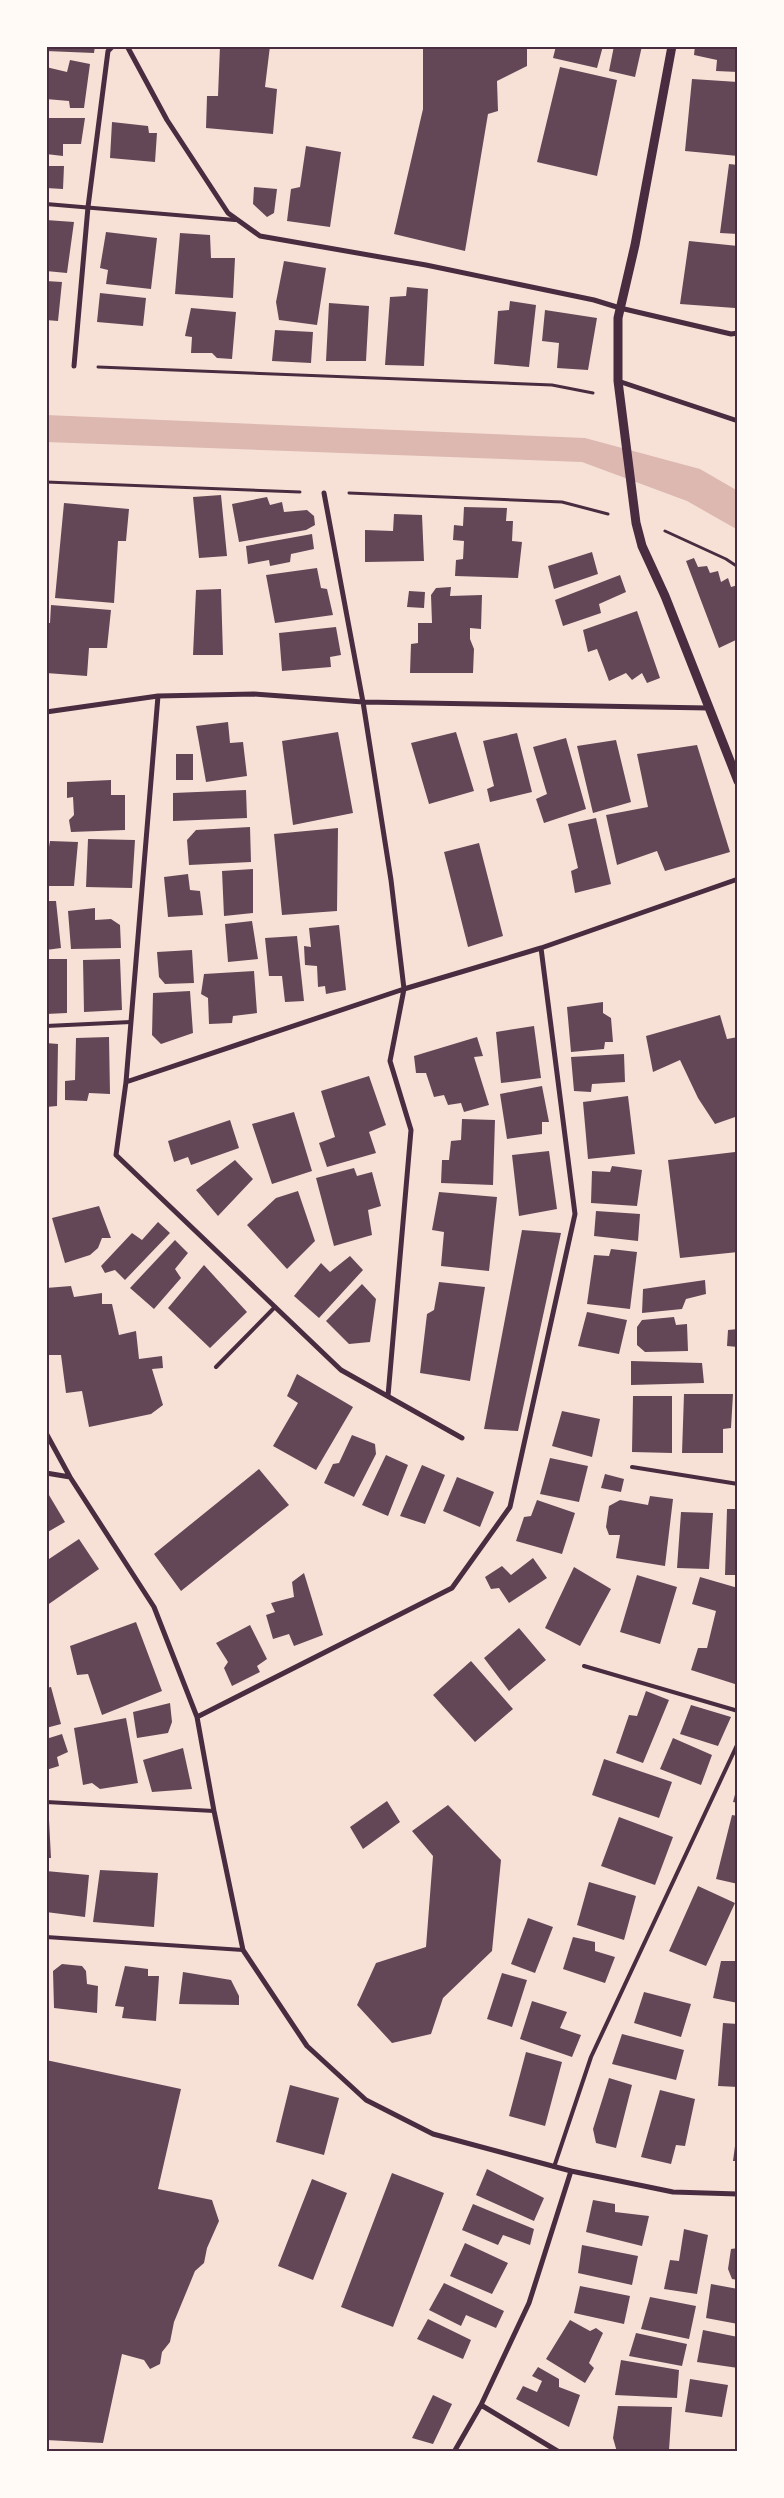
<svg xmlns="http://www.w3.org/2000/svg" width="784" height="2498" font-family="'Space Grotesk',sans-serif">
	<rect width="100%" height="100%" fill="#f7e1d7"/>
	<path fill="#dcb8b0" d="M46,415l539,23 115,31 38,22v39l-51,-29 -105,-39 -536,-20z"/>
	<path fill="#644757" d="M46,46h49l-1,7 -48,-2z
		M220,46h50l-5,41 12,2 -4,45 -67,-6 1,-32h11z
		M423,46h104v20l-30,15 1,30 -10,3 -23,137 -71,-17 29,-125z
		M556,46h47l-6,22 -44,-10z
		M614,46h28l-7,31 -26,-6z
		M695,46h43v26l-22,-1 1,-11 -23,-5z
		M70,60l20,4 -6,44h-14l-1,-7 -23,-2v-32l21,5z
		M560,67l57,13 -20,96 -60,-14z
		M692,79l46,3v74l-53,-5z
		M46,118h39l-4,26h-18v12l-17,-2z
		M112,122l36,4 1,7h8l-2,29 -45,-4z
		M306,146l35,6 -11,75 -43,-6 4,-32 9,-2z
		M729,164l9,1v69l-18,-1z
		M46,166h18l-1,23 -17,-1z
		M254,187l23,2 -3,24 -7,4 -14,-13z
		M46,220l28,2 -7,51 -21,-2z
		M106,232l51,6 -6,51 -45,-5 2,-14 -8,-2z
		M180,233l30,2 1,23h24l-2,40 -58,-4z
		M689,241l49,5v44l-3,18 -55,-4z
		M284,261l42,7 -9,57 -38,-5 -3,-18z
		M46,281l16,1 -4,39 -12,-1z
		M407,287l21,2 -4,77 -39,-1 5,-68 16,-1z
		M100,293l46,5 -3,28 -46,-4z
		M510,301l26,4 -7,62 -35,-3 4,-53 11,-1z
		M329,303l40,3 -3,55h-40z
		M191,308l45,4 -4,47 -15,-1 -5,-5h-21l1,-16 -7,-1z
		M545,310l52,8 -9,52 -31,-2 2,-25 -17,-2z
		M275,330l38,2 -2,31 -39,-2z
		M221,495l6,61 -28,2 -6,-61z
		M267,497l3,8 12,-3 2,10 23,-2 7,6 1,9 -9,5 -67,12 -7,-38z
		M64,503l65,6 -3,32h-8l-4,62 -59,-5z
		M464,507l43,1 -1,13h7l-1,20 10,1 -4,36 -63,-2 1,-16 7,-1 1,-18 -11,-1 1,-15 9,1z
		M394,514l28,1 2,46 -59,1v-32l28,1z
		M312,534l2,15 -23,5 -1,8 -20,4 -1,-6 -21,4 -2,-18z
		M592,552l6,22 -44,15 -6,-23z
		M694,558l4,9 9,-1 3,7 8,-2 3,11 7,-4 3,9 7,-2v54l-19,9 -33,-87z
		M317,568l4,20 6,1 6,26 -58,8 -9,-48z
		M620,575l6,17 -27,12 2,9 -38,13 -8,-26z
		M451,587l-1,9 32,-1 -1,34 -11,-1v11l4,10 -1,24h-63l1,-29 7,-1v-20h14l-1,-28 5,-7z
		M221,589l2,66h-30l3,-65z
		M409,591l16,1 -1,16 -17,-1z
		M51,605l60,5 -4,38h-18l-2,28 -41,-3v-50h4z
		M637,611l23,67 -13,5 -5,-10 -10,7 -6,-7 -17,8 -12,-32 -9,3 -5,-22z
		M336,627l5,28 -11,2 1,10 -49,4 -3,-38z
		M228,722l2,21 13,-1 4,34 -41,6 -10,-56z
		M338,732l15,81 -60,12 -11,-84z
		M456,732l18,59 -45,13 -18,-61z
		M517,733l15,59 -42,10 -3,-13 7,-3 -11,-45z
		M566,738l20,71 -42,14 -8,-24 11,-5 -14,-47z
		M616,740l15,62 -38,11 -16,-67z
		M697,745l33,107 -65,19 -8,-20 -40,14 -11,-50 42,-8 -11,-53z
		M176,754h17v26h-17z
		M111,780v15h14v35l-54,2 -2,-12 5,-5 -1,-18 -6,1v-16z
		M246,790l1,28 -74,3v-28z
		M596,818l15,66 -36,9 -4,-22 7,-3 -10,-44z
		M250,827l1,35 -62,3 -2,-25 9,-10z
		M338,828l-1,83 -55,4 -8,-81z
		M88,839l47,1 -3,48 -46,-1z
		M50,841l28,1 -4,44h-28v-33h2z
		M479,843l24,93 -35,11 -24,-95z
		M253,869v44l-29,3 -2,-45z
		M188,874l2,16 10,1 3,24 -35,2 -4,-40z
		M46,901h10l5,47 -15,2z
		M95,908v12l16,-1 9,6 1,23 -50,1 -3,-38z
		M252,921l6,38 -30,3 -3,-38z
		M339,925l7,65 -20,4 -1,-8 -7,1 -1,-21 -12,-1 -1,-19 7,1 -2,-19z
		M297,936l7,65 -19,1 -3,-26h-13l-4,-38z
		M192,950l2,33 -29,1 -6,-7 -2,-25z
		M46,959h21v54l-21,1z
		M120,959l2,51 -38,2 -1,-52z
		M254,971l3,42 -24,3 -1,7 -23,1 -1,-26 -7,-4 3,-20z
		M190,991l3,42 -32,11 -9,-9 1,-42z
		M603,1002v11l8,5 2,24h-8l-1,7 -33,3 -4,-45z
		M720,1015l7,24 11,-2v79l-23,8 -17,-26 -18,-38 -27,12 -7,-36z
		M534,1026l7,52 -40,5 -5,-51z
		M109,1037l1,57 -21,-1 -2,8 -22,-1v-19l10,-1 1,-42z
		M477,1037l6,19 -9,1 15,48 -25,7 -3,-9 -13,2 -4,-10 -10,2 -8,-24h-10l-2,-17z
		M46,1043l12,1 -1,62 -11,1z
		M624,1054l1,28 -33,2 -1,8 -17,-1 -3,-34z
		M369,1076l17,49 -17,7 7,21 -49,14 -8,-24 16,-6 -14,-46z
		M542,1086l7,36h-7v12l-35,5 -7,-45z
		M628,1096l7,58 -47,5 -5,-57z
		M294,1112l18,59 -40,13 -20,-60z
		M462,1119l33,1 -2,65 -52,-2 1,-23h7l2,-19 10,-1z
		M230,1120l9,28 -48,17 -3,-8 -14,5 -6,-21z
		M549,1151l8,58 -38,7 -7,-61z
		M735,1152l3,12v88l-58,6 -12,-98z
		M235,1160l18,19 -35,37 -22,-26z
		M612,1166l30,4 -5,36 -46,-3 1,-32 18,1z
		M354,1168l3,8 15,-4 9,34 -13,4 4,25 -38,11 -18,-68z
		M298,1191l17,50 -28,28 -40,-44 29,-27z
		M439,1192l58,5 -8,74 -48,-5 3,-34 -12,-2z
		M99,1206l12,32h-9l-4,10 -8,7 -25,8 -13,-45z
		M596,1211l44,3 -2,27 -44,-5z
		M158,1222l12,11 -45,47 -10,-10 -10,3 -4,-7 31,-33 10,7z
		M522,1230l39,3 -43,198 -34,-2z
		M175,1240l13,13 -13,16 6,9 -27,31 -24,-21z
		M611,1249l26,3 -7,57 -43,-5 7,-49 15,1z
		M350,1256l13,14 -44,48 -25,-22 27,-33 9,9z
		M204,1265l43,47 -37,36 -42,-40z
		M705,1280l1,14 -20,5 -4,10 -40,4 1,-24z
		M439,1282l46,5 -15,94 -50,-8 7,-59 7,-4z
		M362,1284l14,15 -6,43 -21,2 -23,-23z
		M71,1286l3,11 28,-4v11h10l7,31 17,-4 3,28 23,-3 1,12 -11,1 11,36 -12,9 -62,13 -7,-36 -16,2 -5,-38h-15v-67z
		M587,1312l40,8 -8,34 -41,-8z
		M674,1317l2,8 11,-1 1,27 -43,1 -8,-7v-18l5,-7z
		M738,1329v18l-11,-1 1,-16z
		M631,1361l71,2 2,20 -73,2z
		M297,1374l56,33 -37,63 -43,-24 25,-43 -11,-7z
		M684,1394h49l-2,34 -8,1v24h-41z
		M633,1396h39v57l-40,-1z
		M562,1411l38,8 -8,38 -40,-11z
		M352,1435l23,9 1,10 -22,43 -30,-14 9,-19 6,-1z
		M386,1455l22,10 -20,51 -26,-11z
		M550,1458l38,8 -9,36 -39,-8z
		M422,1465l23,10 -20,49 -25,-8z
		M259,1469l30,36 -108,86 -27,-37z
		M605,1474l19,5 -3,13 -20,-4z
		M457,1477l37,15 -14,35 -37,-16z
		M46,1490l19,32 -19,11z
		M650,1496l23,3 -8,67 -49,-8 4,-23h-11l-3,-8 3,-21 11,-6 28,5z
		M537,1500l38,13 -13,41 -46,-13 8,-24 7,-1z
		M727,1509h11v66h-13z
		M681,1512l32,1 -4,56 -32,-1z
		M79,1539l20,30 -53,37v-45z
		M533,1558l14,20 -38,25 -10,-15 -8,1 -6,-12 17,-11 9,9z
		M574,1567l37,22 -31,57 -35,-18z
		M304,1573l19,62 -29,11 -5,-12 -16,5 -7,-24 9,-3 -4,-9 23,-6 -2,-15z
		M637,1575l40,12 -17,57 -40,-12z
		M700,1577l38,11v97l-47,-15 7,-22h9l9,-37 -24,-7z
		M136,1622l26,69 -60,24 -14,-41 -11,1 -7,-29z
		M250,1625l17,34 -10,7 3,6 -28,14 -8,-18 4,-6 -12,-19z
		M519,1628l27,32 -37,31 -25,-33z
		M471,1661l42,48 -38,33 -42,-47z
		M51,1687l10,37 -15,4v-40z
		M646,1691l23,9 -26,63 -27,-10 13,-38 8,1z
		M170,1703l2,19 -4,11 -31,5 -4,-26z
		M691,1705l40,12 -13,29 -38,-12z
		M126,1718l12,65 -38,6 -8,-6 -9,2 -9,-57z
		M62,1734l6,18 -11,5 2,9 -13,4v-31z
		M673,1738l39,17 -11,30 -41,-16z
		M183,1748l9,41 -40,3 -9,-32z
		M604,1759l68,23 -13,36 -67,-23z
		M737,1787h1v16l-5,-1z
		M387,1801l13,21 -37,27 -13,-22z
		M448,1805l53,55 -9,91 -49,47 -12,36 -39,9 -35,-38 19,-42 50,-16 7,-91 -21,-25z
		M732,1815l6,1v68l-22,-5z
		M619,1817l54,20 -18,48 -54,-19z
		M46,1820h3l2,38h-5z
		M100,1870l58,3 -4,54 -61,-5z
		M46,1871l43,4 -4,42 -39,-5z
		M589,1882l47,14 -12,44 -47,-15z
		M698,1886l37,17 -29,63 -37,-15z
		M528,1918l25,9 -18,46 -24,-9z
		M573,1937l22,5v9l20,6 -10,26 -42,-14z
		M721,1961h17v42l-25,-5z
		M62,1964l20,2 4,5 1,13 11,2 -1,27 -43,-5 -1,-37z
		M125,1966l23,3v7h11l-3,45 -34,-3 2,-11 -9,-1z
		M183,1972l48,8 8,16v9l-60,-1z
		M502,1973l25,7 -15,47 -25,-8z
		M644,1992l47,12 -10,33 -47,-14z
		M532,2001l35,11 -7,16 21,7 -9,22 -52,-18z
		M723,2023l15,1v63l-20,-1z
		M622,2034l62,16 -8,30 -64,-16z
		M526,2052l36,10 -17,64 -36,-10z
		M46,2060l135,29 -23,100 54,11 7,21 -12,27 -3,15 -9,8 -21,51 -4,20 -8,10 -2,12 -10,5 -6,-9 -22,-6 -19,89 -57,-3z
		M609,2078l23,7 -16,63 -20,-5 -3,-14z
		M290,2085l49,13 -15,57 -48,-13z
		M660,2090l35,9 -10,47 -9,-1 -5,19 -30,-7z
		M737,2131h1v30h-5z
		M487,2169l57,29 -10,23 -58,-26z
		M392,2173l52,20 -51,134 -52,-20z
		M312,2179l35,14 -34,87 -35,-14z
		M593,2200l22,4v8l34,4 -7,30 -56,-14z
		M473,2204l61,25 -4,16 -27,-10 -5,10 -36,-15z
		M684,2229l24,6 -11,59 -33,-5 6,-29 9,1z
		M465,2243l43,20 -16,31 -42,-18z
		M582,2245l56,11 -6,29 -54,-12z
		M738,2248v32l-6,-1 -4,-10 3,-20z
		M444,2283l60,28 -8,17 -30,-13 -5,11 -32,-16z
		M711,2284l27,5v35l-32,-6z
		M580,2286l50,10 -6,28 -50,-11z
		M650,2297l46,9 -7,33 -48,-10z
		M428,2319l43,21 -8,19 -46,-20z
		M570,2320l20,11 6,-3 7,5 -14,30 5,5 -9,15 -39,-24z
		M703,2330l35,7v31l-41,-6z
		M636,2333l51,11 -5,22 -53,-10z
		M621,2360l58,10 -2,28 -62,-3z
		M538,2367l21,12v8l21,8 -11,32 -53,-28 7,-13 14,6 5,-11 -10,-5z
		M690,2379l38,6 -6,32 -37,-5z
		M433,2395l19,9 -19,40 -21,-6z
		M618,2406l54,1 -3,43 -52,2 -4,-14z"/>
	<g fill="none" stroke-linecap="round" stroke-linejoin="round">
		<path stroke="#4a2c40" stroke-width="3" d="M98,367l454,18 41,8
			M46,482l254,10
			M349,493l213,9 46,12
			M665,531l61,28 12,8"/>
		<path stroke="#4a2c40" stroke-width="4" d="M46,204l189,16
			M46,1026l85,-4
			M216,1367l59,-60
			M632,1467l106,17
			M584,1666l154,45
			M46,1802l168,9
			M46,1937l197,13
			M554,2167l37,-110 147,-314"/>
		<path stroke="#4a2c40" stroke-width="5" d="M127,46l40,74 61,93 32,23 166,29 168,35 26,8 111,26 7,-1
			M74,366l14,-159 20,-156 5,-5
			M618,381l120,40
			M324,493l39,209 28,178 13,109 -14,72 21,69 -23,266
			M158,696l-32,386 -10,73 225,215 121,68
			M46,712l112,-16 96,-2 109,8 345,6
			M126,1082l278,-93 137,-41 197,-69
			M46,1433l24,44 84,130 43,110 17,94 29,139 64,96 59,54 67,34 138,37 102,21 65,2
			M46,1473l24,4
			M197,1717l255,-129 58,-81 65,-293 -34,-266
			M481,2405l48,-102 42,-132
			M454,2452l27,-47 78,47"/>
		<path stroke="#4a2c40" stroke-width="9" d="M672,46l-37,199 -17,73v63l18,142 6,23 23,50 73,185"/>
	</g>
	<rect width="784" height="2498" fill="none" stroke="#fffaf5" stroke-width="95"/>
	<rect x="48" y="48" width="688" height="2402" fill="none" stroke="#4a2c40" stroke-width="2"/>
</svg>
